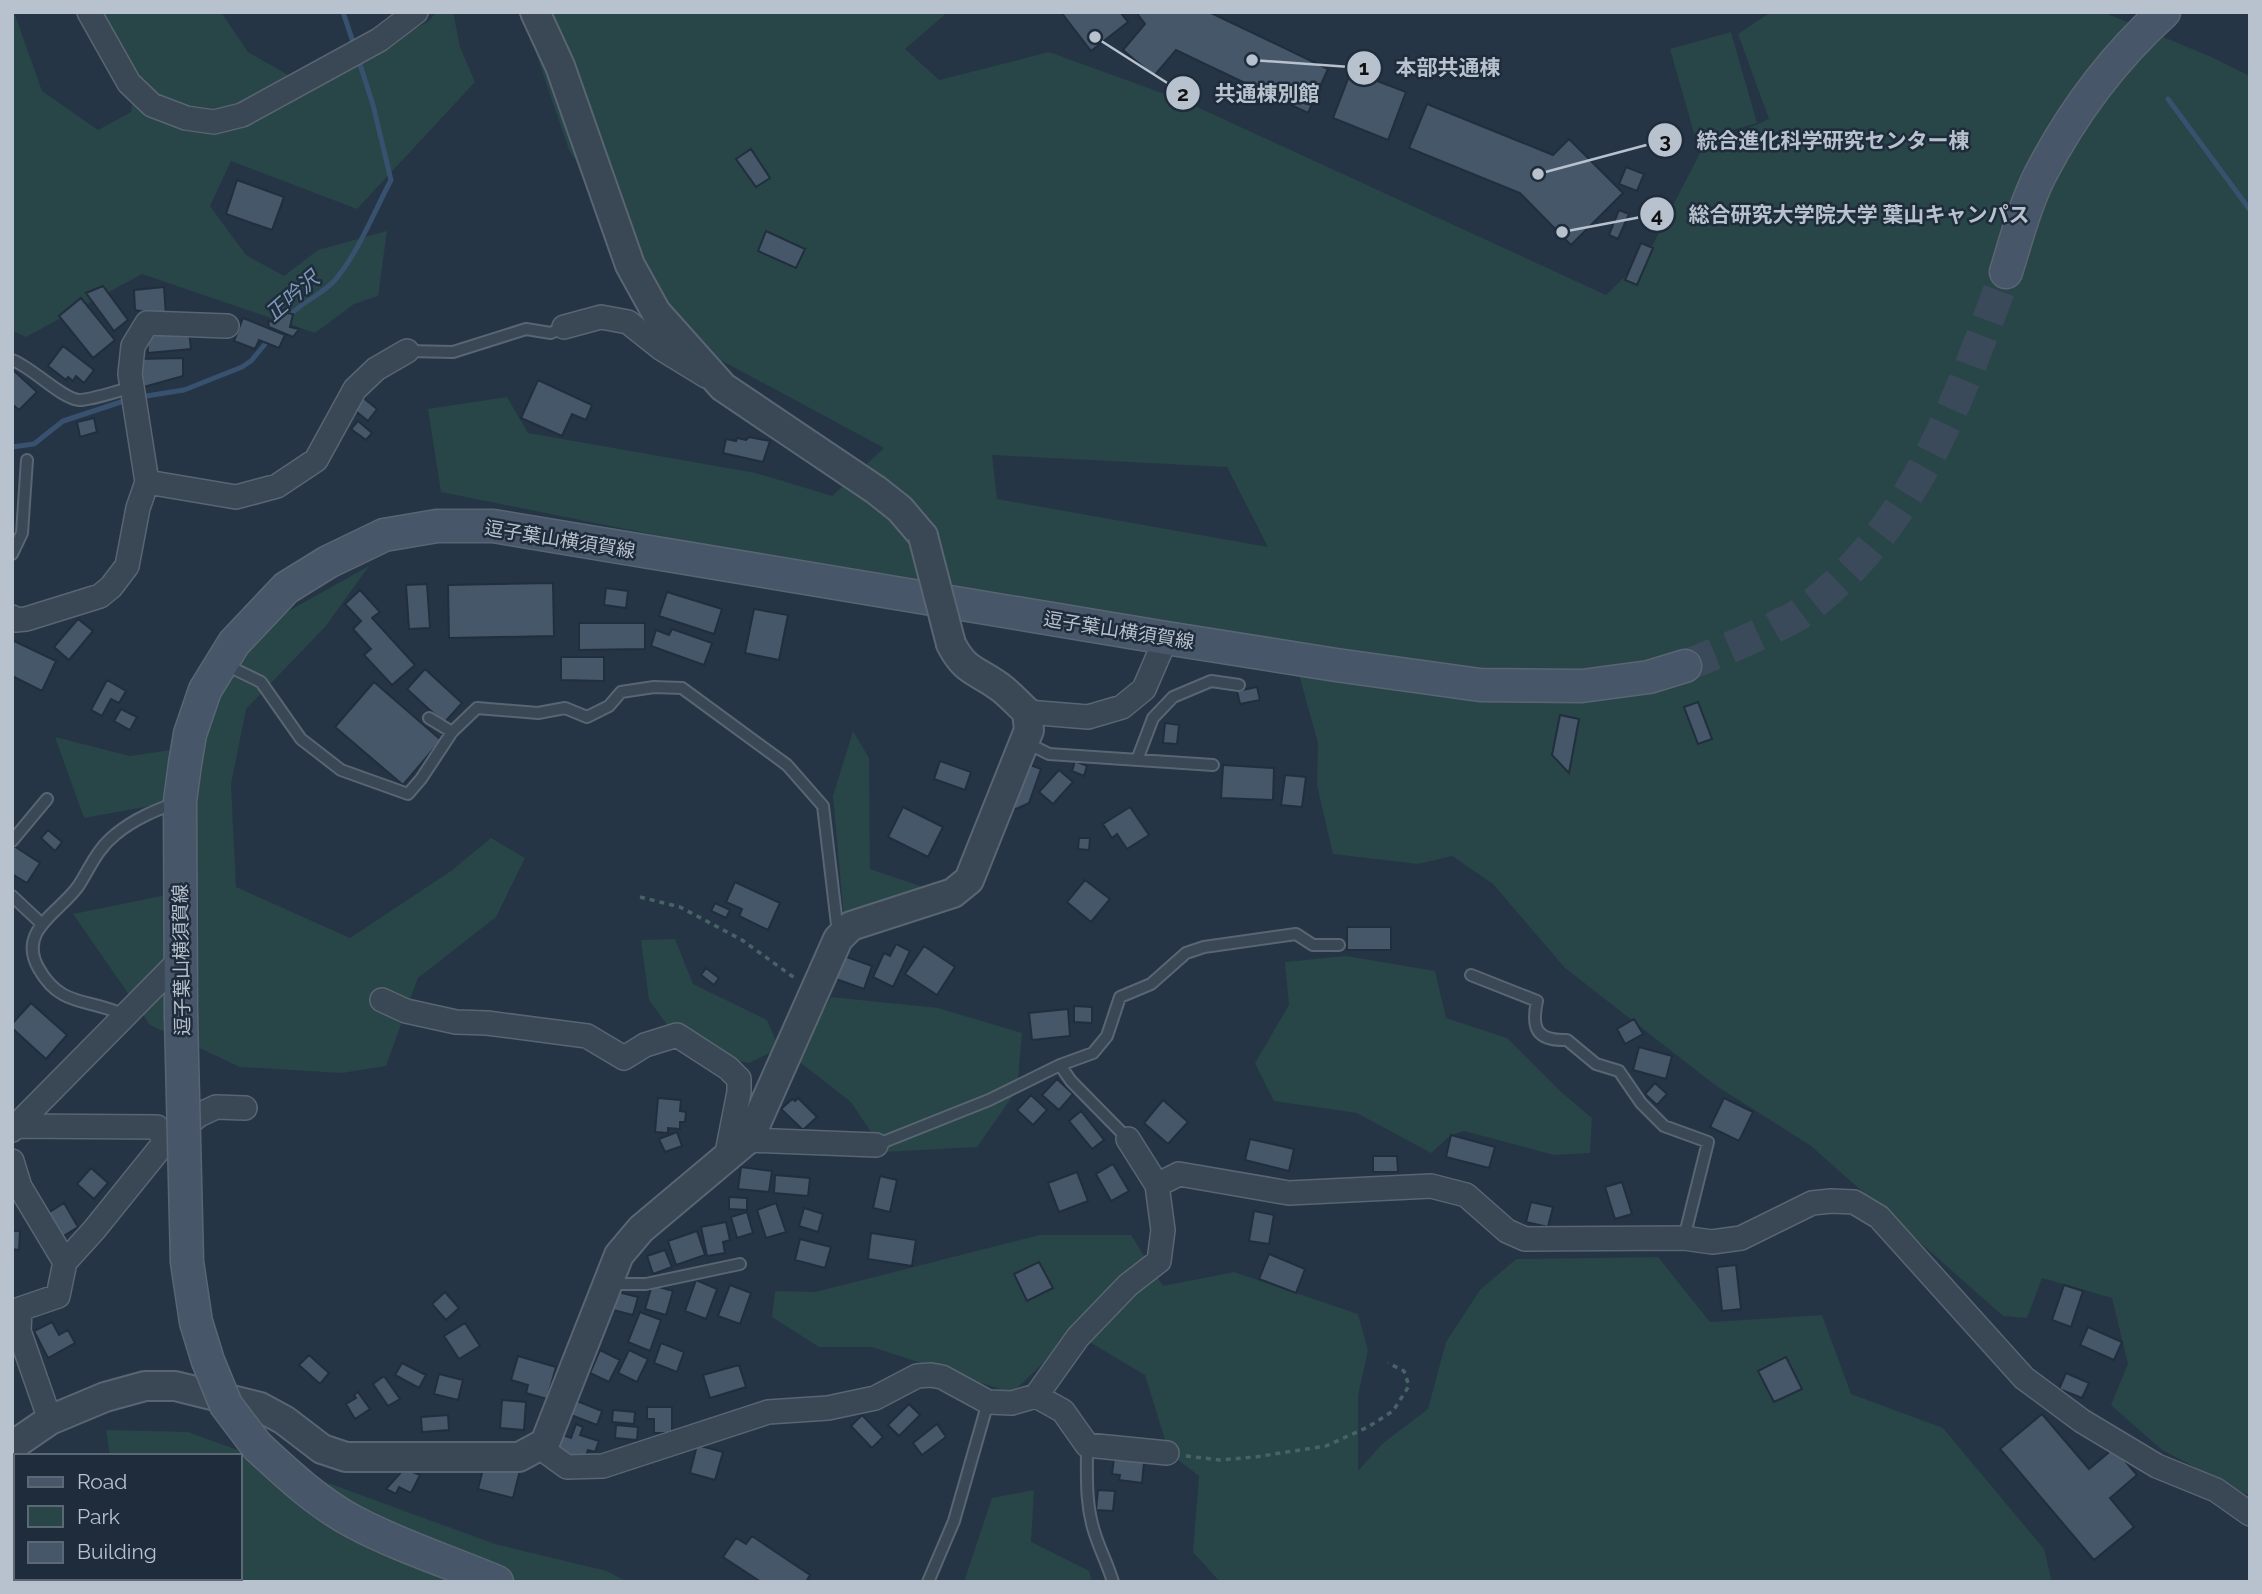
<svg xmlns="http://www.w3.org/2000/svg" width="2262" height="1594" font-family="Raleway,'Noto Sans JP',sans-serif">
	<rect width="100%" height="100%" fill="#253546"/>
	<path fill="#284547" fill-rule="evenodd" d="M12,12h2l28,79 56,39 33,-18 3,-26 -38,-74h125l27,40 63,36 118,-67 7,-9h17l7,35 15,35 -118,127 -126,-48 -21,45 36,49 38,21 34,-26 69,-19 -9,65 -24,8 -39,29 -173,-59 -116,63 -14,-7z
		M522,12h426l-43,37 34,31 110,-28 135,49 422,194 42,-41 54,-105 67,-30 -31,-85 33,-22h332l106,44 41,20v1420l-88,-46 -51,-45 17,-41 -16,-66 -70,-20 -15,40 -24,-2 -192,-170 -96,-61 -150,-117 -72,-84 -41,-28 -34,8 -85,-10 -16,-69 1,-42 -22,-79 -855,-172 -13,-83 79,-12 21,36 228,40 76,23 52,-48 -171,-92 -40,-36 -104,-170zM992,455l235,12 41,80 -271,-48z
		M1731,32l26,91 -61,17 -26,-91z
		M369,566l-44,61 -79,82 -15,75 5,103 114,51 101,-67 40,-33 34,20 -29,59 -78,61 -32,88 -44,7 -102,-6 -90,-42 -77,-111 93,-19 1,-92 -83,15 -29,-81 75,19 41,-6 100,-129z
		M853,731l16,27 1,111 59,20 -85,30 -11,-123z
		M675,939l18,45 74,36 12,28 -30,15 -62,-11 -38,-52 -8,-60z
		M1346,956l89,15 11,47 61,20 52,52 33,28 -2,35 -36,2 -90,-24 -13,4 -20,18 -74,-40 -83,-12 -19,-38 34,-58 -4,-43z
		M831,997l107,11 84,25 -5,57 -40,57 -93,5 -33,-50 -54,-42z
		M1040,1235h91l32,51 71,-14 124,42 10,36 -10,46v75l24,-27 46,-35 18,-67 34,-52 36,-31 142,-2 52,65 112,-7 29,79 92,34 101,121 8,33h-832l-27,-30 6,-76 -30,-23 -24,-78 -71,-42 -62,60 -140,-46h-53l-47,-30 3,-26 40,1z
		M106,1430l82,2 307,112 112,27 20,11h-477l-2,-4h92v-122h-130z
		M1034,1490l-3,52 58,29 3,11h-128l28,-84z"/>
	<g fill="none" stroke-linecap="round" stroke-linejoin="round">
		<path stroke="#38516e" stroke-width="5" d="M343,12l11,33
			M2168,99l82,111
			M288,317c13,-15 34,-22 47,-37 23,-27 39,-68 56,-100l-18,-75 -15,-47
			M140,397l44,-7 58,-23 9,-6 30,-36
			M12,447l22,-3 29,-23 64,-21"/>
	</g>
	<path fill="#47576a" stroke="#212e3d" stroke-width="2" d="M1061,12h59l8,10 -37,29z
		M1136,12h73l119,57 -20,44 -132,-63 -22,26 -31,-26 22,-26z
		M1351,71l55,21 -18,48 -55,-22z
		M1427,104l126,51 16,-16 54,54 -52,52 -51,-52 -111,-45z
		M751,149l19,29 -14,9 -20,-28z
		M1626,167l18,7 -7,17 -18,-7z
		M237,180l47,17 -12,33 -46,-16z
		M1619,210l10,4 -11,25 -9,-4z
		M766,231l39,18 -9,19 -38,-17z
		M1641,243l12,5 -16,37 -12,-5z
		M103,286l25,34 -14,11 -28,-38z
		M164,287l2,29 -31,-6 -1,-20z
		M81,298l34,42 -22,18 -34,-42z
		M280,312l13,2 -3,13 9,2 -6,8 -24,-10 -1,-6 6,1z
		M243,318l42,17 -6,13 -20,-8 -4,9 -21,-8z
		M189,332l2,17 -43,4 -1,-17z
		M63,346l31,24 -10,13 -8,-7 -3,5 -5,-4 -2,3 -18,-14z
		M183,358v18l-43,12 -2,-29z
		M12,369l25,23 -18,18 -7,-6z
		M538,380l54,25 -6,15 -14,-6 -10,22 -41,-18z
		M361,396l16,13 -9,12 -16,-13z
		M94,418l3,14 -17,5 -3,-15z
		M358,421l14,12 -6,7 -15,-11z
		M749,437l21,4 -7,21 -40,-9 3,-14 10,2 1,-3 9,2z
		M553,583l1,53 -105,2 -1,-53z
		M427,584l3,44 -21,1 -3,-44z
		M606,588l22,3 -2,17 -22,-3z
		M360,590l20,22 -8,6 43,47 -23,20 -28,-30 7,-6 -18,-20 8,-8 -16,-17z
		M667,592l55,17 -8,25 -55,-18z
		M754,609l34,6 -9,45 -34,-7z
		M78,619l15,12 -24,29 -15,-13z
		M579,623h66v26l-66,1z
		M672,629l40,14 -8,22 -53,-19 5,-16 13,5z
		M12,640l44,21 -14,30 -30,-15z
		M561,657h43v24l-43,-1z
		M425,669l37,34 -18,20 -37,-34z
		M107,680l19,11 -7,12 -8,-4 -9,17 -11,-6z
		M374,682l67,58 -38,45 -68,-58z
		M1257,687l3,13 -20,4 -3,-13z
		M1698,702l14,37 -14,5 -14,-37z
		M121,709l16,8 -7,13 -16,-9z
		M1560,715l19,4 -10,54 -17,-18z
		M1165,723l14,2 -2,19 -14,-1z
		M940,761l31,11 -6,18 -31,-11z
		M1075,761l12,5 -3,10 -12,-5z
		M1025,763l16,6 -12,34 -13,6 -7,-2z
		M1223,765l51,3 -1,32 -52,-2z
		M1059,770l14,12 -20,22 -14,-12z
		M1285,775l21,2 -4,30 -21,-2z
		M903,807l40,20 -15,30 -40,-20z
		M1130,807l19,28 -22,14 -10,-15 -5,4 -9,-14z
		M48,830l14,12 -7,9 -14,-13z
		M1079,838h11l-1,12 -11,-1z
		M14,846l26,17 -13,20 -15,-9v-24z
		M1085,880l25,19 -19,23 -24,-20z
		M735,882l45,21 -12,27 -29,-14 3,-7 -16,-7z
		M715,903l15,7 -4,8 -15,-7z
		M1347,927h44v23h-44z
		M896,944l14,7 -17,36 -20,-10 11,-24 6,3z
		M924,946l31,21 -18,28 -32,-21z
		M844,956l28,10 -8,23 -28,-10z
		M706,968l13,10 -5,7 -13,-10z
		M31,1003l36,32 -21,24 -34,-31v-4z
		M1074,1006l18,1v16l-18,-1z
		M1068,1009l2,27 -38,4 -3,-27z
		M1634,1019l9,15 -18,10 -8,-15z
		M1639,1047l33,9 -6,23 -33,-9z
		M1057,1079l16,15 -14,16 -17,-15z
		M1655,1083l12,11 -10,11 -12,-11z
		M1031,1095l16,15 -14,15 -16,-15z
		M658,1098l23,2 -1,11 6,1 -1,10h-5v7l-12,-1v5l-13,-1z
		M798,1098l19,19 -14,13 -22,-21 9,-8 3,-2 2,2z
		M1724,1098l29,14 -14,29 -29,-14z
		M1163,1100l25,22 -20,22 -24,-21z
		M1081,1111l23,29 -12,9 -23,-28z
		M677,1132l5,14 -17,6 -6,-13z
		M1451,1135l44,12 -6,21 -43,-11z
		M1250,1139l44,10 -5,22 -44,-11z
		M1373,1156h24l1,16h-25z
		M1113,1164l16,27 -18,10 -15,-27z
		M741,1167l31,4 -3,21 -31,-3z
		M91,1168l17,15 -14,16 -17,-15z
		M1077,1172l11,29 -29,11 -11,-29z
		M775,1175l35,3 -2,18 -34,-3z
		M880,1176l17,4 -7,32 -17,-4z
		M1622,1182l10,32 -17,5 -10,-32z
		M729,1197l18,1v12l-18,-1z
		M1531,1202l22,5 -5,20 -22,-5z
		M64,1203l14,24 -16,10 -14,-24z
		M776,1203l10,29 -20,6 -9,-28z
		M804,1208l19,6 -5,18 -19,-6z
		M1254,1211l20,4 -5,29 -20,-3z
		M747,1212l6,21 -16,5 -6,-21z
		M726,1222l4,18 -7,2 2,11 -18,3 -6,-29z
		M12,1231h8l-1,19 -7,-1z
		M697,1231l8,24 -29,10 -8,-24z
		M871,1233l45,7 -4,26 -44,-7z
		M800,1239l31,8 -6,21 -30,-8z
		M665,1250l7,17 -19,7 -6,-18z
		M1269,1254l36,15 -9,24 -37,-14z
		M1039,1262l14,26 -26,13 -13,-27z
		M1736,1265l5,44 -19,2 -5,-44z
		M696,1280l21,9 -11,30 -21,-8z
		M652,1285l21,6 -7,24 -21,-6z
		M730,1285l21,8 -11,31 -22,-8z
		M2064,1285l19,6 -12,36 -19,-7z
		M614,1291l24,6 -5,18 -24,-6z
		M445,1292l14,16 -13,12 -14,-16z
		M640,1312l21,8 -11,31 -22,-9z
		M52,1322l7,13 9,-5 7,13 -27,15 -14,-27z
		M465,1323l15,23 -21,13 -15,-23z
		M2088,1327l34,15 -8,18 -34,-15z
		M661,1343l23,9 -7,20 -23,-9z
		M600,1350l20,10 -11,22 -19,-9z
		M629,1350l19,9 -11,23 -19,-9z
		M309,1355l20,18 -9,11 -21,-19z
		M518,1356l38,11 -9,32 -21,-6 2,-8 -17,-5z
		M1786,1357l16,32 -28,13 -16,-31z
		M402,1363l24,12 -7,13 -24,-13z
		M739,1365l7,22 -36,11 -7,-23z
		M2066,1373l23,10 -7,15 -23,-9z
		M439,1374l24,6 -5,20 -24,-6z
		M384,1376l16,23 -12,7 -15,-22z
		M358,1392l12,17 -15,10 -9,-15 10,-6 -2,-3z
		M502,1400l24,2 -2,28 -24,-2z
		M577,1401l25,10 -5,14 -26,-10z
		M909,1404l11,11 -21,21 -11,-11z
		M647,1407h25v26h-18v-14h-7z
		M613,1410l22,2 -1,12 -22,-2z
		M2042,1414l47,55 25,-21 23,27 -27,23 24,29 -40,33 -94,-111z
		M448,1415l1,15 -27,2 -1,-15z
		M862,1415l21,22 -11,11 -21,-22z
		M576,1424l7,3 -3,8 19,6 -4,11 -7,-2 -2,6 -3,-1 -3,7 -24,-9 7,-18 8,3z
		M937,1424l9,13 -24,18 -9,-12z
		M616,1425l22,2 -1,13 -22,-2z
		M697,1445l26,7 -8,28 -25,-7z
		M1114,1458l30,4 -2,21 -23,-3 1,-5 -8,-1z
		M485,1461l35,9 -7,28 -35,-9z
		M403,1470l4,2 1,-2 12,5 -9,18 -12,-6 -3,7 -10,-5z
		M1098,1490l17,1 -2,20 -17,-1z
		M752,1536l58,39 -4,7h-45l-38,-25 13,-19 10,6z"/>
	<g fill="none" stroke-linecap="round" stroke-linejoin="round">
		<path stroke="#3b4a5a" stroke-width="32" stroke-dasharray="32 16" stroke-linecap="butt" d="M1685,666c30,-12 59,-24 88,-38 9,-5 20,-9 28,-15 114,-84 157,-214 205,-341"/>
		<defs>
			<path id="service" d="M407,351l46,1 73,-23 25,4 13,-6
				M12,360c20,7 50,39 67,40 13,0 41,-10 54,-13
				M12,554l10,-21 5,-73
				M224,664l37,18 40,57 40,31 67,24 13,-15 31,-47
				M429,718l23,14 25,-24 61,5 27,-5 22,9 22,-11 12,-14 33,-5 28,1 105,77 36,41 15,127
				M1027,743l22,11 164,11
				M1137,760l16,-42 20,-21 38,-16 28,4
				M12,841l35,-42
				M12,896l30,28
				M1471,975l66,26c-6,28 0,40 30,39l29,24 23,7 22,32 23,23 44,16 -24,96
				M124,1015c-35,-17 -63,-7 -85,-46 -23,-39 22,-57 40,-84 12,-19 18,-36 37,-51 18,-15 40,-24 62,-32
				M1060,1065l33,-12 14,-17 13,-39 31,-13 35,-31 18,-6 92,-13 17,11h26
				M876,1145l113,-45 71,-35 11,16 57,58
				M611,1284h35l94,-20
				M1087,1445c0,30 -2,60 8,89 5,16 13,31 18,48
				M928,1582l26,-61 34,-119"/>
			<path id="minor" d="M89,12l40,71 23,22 34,13 28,4 28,-7 137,-75 37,-28
				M564,327l37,-10 27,5 34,27 44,27
				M147,482l89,15 41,-11 39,-26 39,-71 21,-20 31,-18
				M12,617l3,3 11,-1 74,-23 11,-9 16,-21 11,-58 9,-26 -17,-108 3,-28 14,-23 80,3
				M1027,712l61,5 34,-10 22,-18 22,-51
				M382,1000l24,11 50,11 31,1 100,13 37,22 21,-13 32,-10 51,33 11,11v13l-13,66
				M14,1126l143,1 8,15
				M12,1130l168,-170
				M747,1140l129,5
				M12,1161l8,26 45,75
				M1157,1185l22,-11 110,19 142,-7 35,9 41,36 18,8 159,-1 28,4 29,-4 71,-35 19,-2 23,1 25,15 145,161 58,43 75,45 59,24 34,24
				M1036,1396l42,-59 50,-52 31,-24 4,-31 -6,-45 -29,-46
				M50,1420l-31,-89 1,-22 38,-13 7,-34 29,-32 71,-88 34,-27 17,-8 29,1
				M538,1446l29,21 36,-1 165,-54 60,-4 47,-10 42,-22 14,-1 11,2 46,25 24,1 24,-7 27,15 24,34 80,8"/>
			<path id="tertiary" d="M535,12l25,54 70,199 26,47 67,75 153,103 24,19 23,27
				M12,1446l38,-26 55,-23 40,-11h30l85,21 24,13 38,29 24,8h173l26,-14 74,-188 22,-26 106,-89 7,-12 84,-189 13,-13 102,-33 16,-13 60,-150 -2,-18c-10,-9 -19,-20 -30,-27 -23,-16 -32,-14 -46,-41"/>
			<path id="secondary" d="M2006,272c10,-32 19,-67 34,-97 31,-60 73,-117 124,-163
				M181,1016l-1,-215 5,-37 5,-30 15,-44 29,-47 52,-55 42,-26 56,-27 53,-9h56l673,112 170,27 144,20 102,1 67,-9 36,-11
				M257,1446c30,28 61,57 97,76 45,24 96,40 143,60"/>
		</defs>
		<use href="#service" stroke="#596572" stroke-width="14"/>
		<use href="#minor" stroke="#596572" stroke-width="26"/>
		<use href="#tertiary" stroke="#596572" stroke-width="32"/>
		<use href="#secondary" stroke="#596572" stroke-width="35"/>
		<path stroke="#486365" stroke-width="3.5" stroke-dasharray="5 5" stroke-linecap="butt" d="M640,897l40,10 62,33 54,39
			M1186,1456l34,4 35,-3 71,-11 42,-19 25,-16 16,-25 -5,-15 -16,-8"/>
		<use href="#service" stroke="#3a4755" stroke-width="10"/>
		<use href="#minor" stroke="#3a4755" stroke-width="23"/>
		<use href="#tertiary" stroke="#3a4755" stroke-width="28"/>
		<use href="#secondary" stroke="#485669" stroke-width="32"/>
		<defs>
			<path id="tertiary-bridge" d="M923,536l28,108"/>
			<path id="secondary-bridge" d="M181,1016l6,246 9,60 12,39 18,44 31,41"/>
		</defs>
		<use href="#tertiary-bridge" stroke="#596572" stroke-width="32" stroke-linecap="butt"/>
		<use href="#secondary-bridge" stroke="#596572" stroke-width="35" stroke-linecap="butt"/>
		<use href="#tertiary-bridge" stroke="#3a4755" stroke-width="28"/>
		<use href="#secondary-bridge" stroke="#485669" stroke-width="32"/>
	</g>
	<g text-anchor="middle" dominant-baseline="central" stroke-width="5" stroke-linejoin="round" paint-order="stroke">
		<g font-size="19" fill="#b8c2ce" stroke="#1f2c3b">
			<text transform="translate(560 539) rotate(9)">逗子葉山横須賀線</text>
			<text transform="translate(1119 630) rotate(9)">逗子葉山横須賀線</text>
			<text transform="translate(181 960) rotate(-91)">逗子葉山横須賀線</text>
		</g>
		<g font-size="21" font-style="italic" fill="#7d99b8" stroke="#1f2c3b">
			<text transform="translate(292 296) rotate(-41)">正吟沢</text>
		</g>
	</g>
	<path fill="none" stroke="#b8c2ce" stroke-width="2.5" d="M1252 60L1364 68M1095 37L1183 93M1538 174L1665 140M1562 232L1657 214"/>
	<g fill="#b8c2ce" stroke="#1f2c3b" stroke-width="2.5">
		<circle cx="1252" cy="60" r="7"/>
		<circle cx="1095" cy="37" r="7"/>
		<circle cx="1538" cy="174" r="7"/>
		<circle cx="1562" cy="232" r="7"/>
		<circle cx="1364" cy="68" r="18"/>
		<circle cx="1183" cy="93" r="18"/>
		<circle cx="1665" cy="140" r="18"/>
		<circle cx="1657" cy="214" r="18"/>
	</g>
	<g font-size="21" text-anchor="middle" font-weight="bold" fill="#111">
		<text x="1364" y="75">1</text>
		<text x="1183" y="101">2</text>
		<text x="1665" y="148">3</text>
		<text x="1657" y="222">4</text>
	</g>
	<g font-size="21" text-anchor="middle" font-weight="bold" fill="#b8c2ce" stroke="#1f2c3b" stroke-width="5" stroke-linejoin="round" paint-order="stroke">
		<text x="1448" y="75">本部共通棟</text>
		<text x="1267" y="101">共通棟別館</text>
		<text x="1833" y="148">統合進化科学研究センター棟</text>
		<text x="1859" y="222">総合研究大学院大学 葉山キャンパス</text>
	</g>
	<rect width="2262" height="1594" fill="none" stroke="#b8c2ce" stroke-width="28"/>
	<rect x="14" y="1454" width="228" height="126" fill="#1f2c3b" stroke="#5c6876" stroke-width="2"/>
	<rect x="28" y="1477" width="35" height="10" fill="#485669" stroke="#5c6876" stroke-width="2"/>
	<text x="77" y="1489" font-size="21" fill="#b8c2ce">Road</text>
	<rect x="28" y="1506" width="35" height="21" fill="#284547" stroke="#5c6876" stroke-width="2"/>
	<text x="77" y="1524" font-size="21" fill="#b8c2ce">Park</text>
	<rect x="28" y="1542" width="35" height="21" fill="#47576a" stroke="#5c6876" stroke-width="2"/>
	<text x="77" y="1559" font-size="21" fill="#b8c2ce">Building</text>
</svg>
